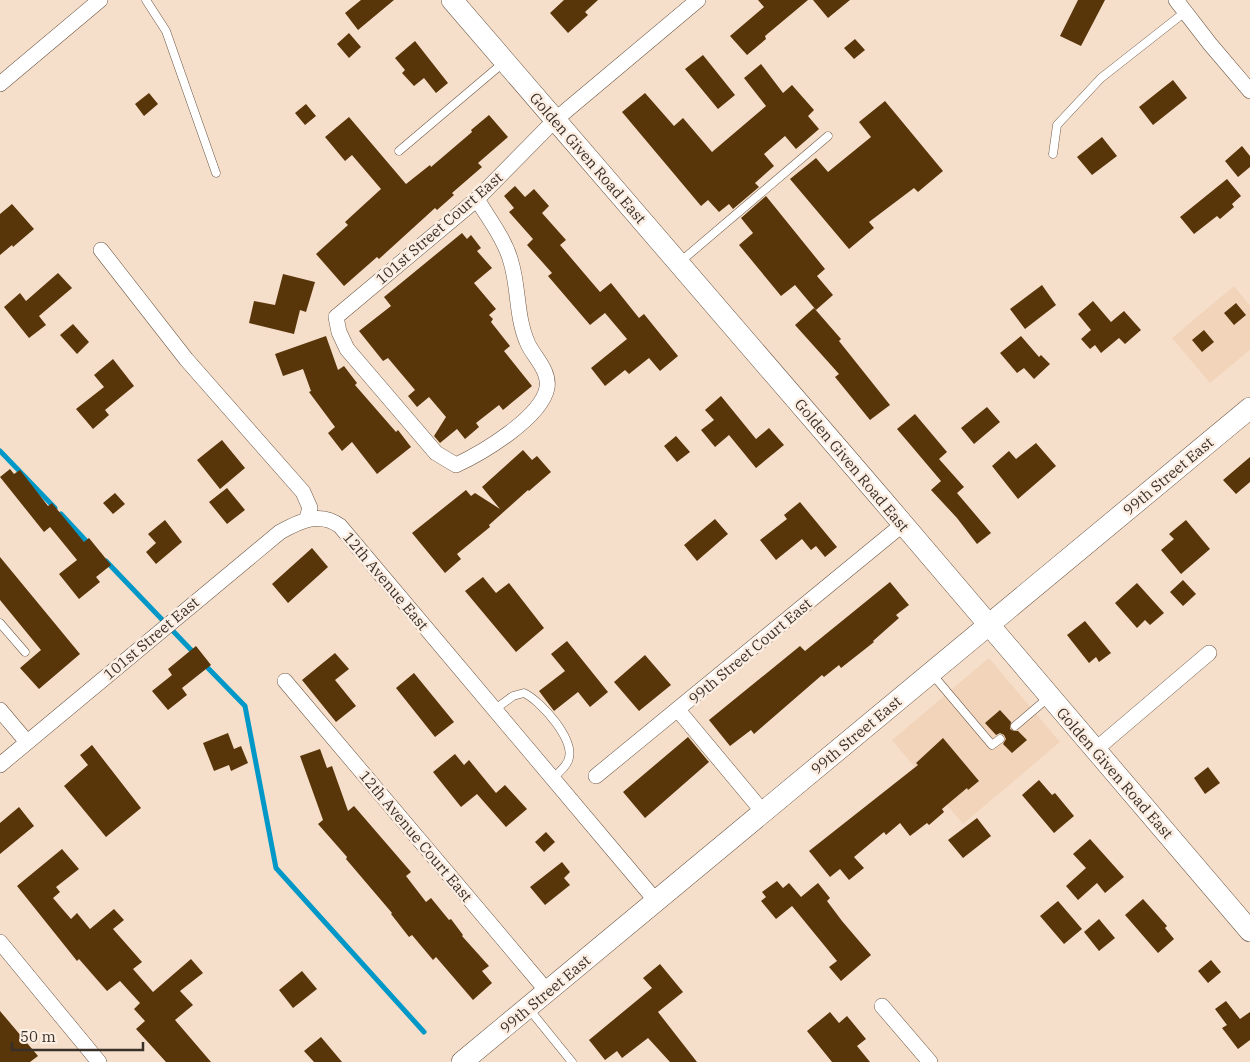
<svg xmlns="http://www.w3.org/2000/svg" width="1250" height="1062" font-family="'IBM Plex Serif',serif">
	<rect width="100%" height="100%" fill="#f6dfca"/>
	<path fill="#f1d4ba" d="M1234,286l16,20v44l-40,33 -38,-45z
		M989,658l71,84 -97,82 -71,-84z"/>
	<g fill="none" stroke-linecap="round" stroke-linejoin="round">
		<path stroke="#0198c8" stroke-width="5" d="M0,451l55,57
			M61,514l28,30
			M106,561l89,93
			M204,664l41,42 31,162 148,164"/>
	</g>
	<path fill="#59350a" d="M361,0h33l-36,30 -13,-17z
		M564,0h34l-13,12 3,3 -20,18 -18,-20z
		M758,0h50l-43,36 1,3 -19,16 -17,-19 34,-29z
		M813,0h37l-22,18z
		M1078,0h27l-24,46 -21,-10z
		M349,33l12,14 -12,11 -12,-14z
		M855,39l10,11 -11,9 -10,-11z
		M415,41l33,42 -12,10 -12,-15 -10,8 -12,-13 3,-3 -10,-12z
		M703,55l32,40 -17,14 -33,-40z
		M761,64l22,29 9,-8 22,25 -6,6 11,13 -23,20 -11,-13 -21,18 10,12 -19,17 4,4 -26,22 -4,-5 -10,8 -11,-12 -7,6 -79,-94 23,-19 29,33 9,-8 29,34 54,-46 -22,-28z
		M1173,80l14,18 -34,27 -14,-18z
		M149,93l9,11 -14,12 -9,-12z
		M885,101l58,70 -25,21 -4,-4 -45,34 5,6 -25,21 -59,-70 26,-21 12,14 43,-35 -12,-15z
		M306,104l10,12 -11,9 -10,-12z
		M489,115l19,22 -30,26 4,4 -30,26 2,2 -17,15 -2,-2 -56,51 -2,-2 -33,29 -28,-32 32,-29 -3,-3 36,-33 -29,-34 -7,6 -20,-24 24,-20 57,67 24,-19 1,2 41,-35 -1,-2z
		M1102,137l15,19 -25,19 -15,-18z
		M1242,146l8,10v11l-12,10 -13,-16z
		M1227,179l14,17 -9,8 2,3 -14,12 -3,-3 -23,18 -14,-17z
		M515,186l10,11 9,-8 15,17 -7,7 24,27 -6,5 40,47 11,-9 28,35 5,-4 34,42 -18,15 -11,-13 -20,16 -4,-4 -20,16 -14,-18 36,-29 -22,-26 -15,12 -42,-49 4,-3 -25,-28 6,-6 -24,-27 5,-4 -10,-12z
		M766,196l59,73 -8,7 16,19 -17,15 -21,-25 -14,11 -42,-51 14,-12 -12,-15z
		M12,204l22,25 -21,18 -1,-2 -12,10v-41z
		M462,233l5,6 4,-4 10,13 -4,3 15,17 -18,15 22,26 -7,6 4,4 -2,3 19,24 -6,5 28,35 -29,24 -4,-5 -23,18 3,4 -14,12 -8,-10 -17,14 -6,-7 12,-19 -17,-20 -12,10 -9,-11 7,-6 -27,-32 -5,3 -24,-30 32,-25 -7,-9z
		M58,273l14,15 -33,28 7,9 -17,13 -25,-31 16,-14 6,8z
		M283,274l32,8 -9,30 -6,-2 -6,24 -45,-11 5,-22 21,4z
		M1042,285l14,20 -31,24 -15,-20z
		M1093,301l18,21 13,-11 17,19 -16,14 -6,-6 -18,15 -6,-8 -5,4 -9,-10 10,-9 -13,-16z
		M1236,303l10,12 -12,10 -10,-12z
		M814,308l27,31 -2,2 51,64 -20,15 -35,-43 4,-3 -44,-49z
		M73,324l16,18 -12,12 -17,-19z
		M1204,330l10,12 -12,10 -10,-12z
		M326,336l12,34 6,-4 13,17 -2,2 41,47 2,-2 13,17 -34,27 -25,-32 -10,9 -14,-18 7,-6 -26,-35 2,-1 -8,-22 -20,7 -8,-22z
		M1021,336l18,21 2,-2 9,9 -16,15 -10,-11 -7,5 -17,-20z
		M113,359l21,27 -29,24 4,5 -16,14 -17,-20 28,-22 -10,-12z
		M721,396l35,43 13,-11 15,17 -28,23 -27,-33 -14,12 -14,-17 13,-10 -9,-10z
		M987,407l13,15 -26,22 -13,-16z
		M915,414l32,38 -8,7 25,28 -7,6 34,40 -14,11 -20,-26 -26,-28 10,-9 -44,-52z
		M676,436l14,16 -13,10 -13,-16z
		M222,440l23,28 -25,21 -23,-29z
		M1036,443l20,23 -38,33 -26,-33 17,-15 7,8z
		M523,450l9,10 5,-4 14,16 -22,19 -1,-1 -39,35 1,2 -33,27 4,5 -16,14 -33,-40 54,-43 5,6 4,-3 25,16 -18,-22z
		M1250,457v25l-14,12 -13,-14z
		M10,469l4,5 6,-4 28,36 4,-3 32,39 5,-4 22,27 -15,12 4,5 -21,17 -20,-25 18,-14 -27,-33 -6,5 -44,-55z
		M227,488l18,22 -18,14 -18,-22z
		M115,493l10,11 -12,10 -10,-11z
		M800,502l37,45 -12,10 -9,-11 -5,4 -9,-11 -26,21 -16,-20 27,-21 -3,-4z
		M715,519l13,15 -31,27 -13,-16z
		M165,520l17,22 -26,22 -10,-12 10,-9 -8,-9z
		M1186,520l24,29 -29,25 -20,-24 13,-11 -5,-5z
		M312,548l16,19 -40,36 -16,-19z
		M0,557l80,97 -41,35 -19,-21 21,-18 -41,-50z
		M483,577l13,16 13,-10 35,45 -28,24 -51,-61z
		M1183,580l13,14 -13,12 -13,-14z
		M890,582l19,23 -13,10 3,3 -26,23 1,1 -33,26 -2,-3 -15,12 -2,-2 -68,59 -3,-4 -21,16 -21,-26 91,-74 5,5z
		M1137,583l27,30 -14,12 -5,-5 -8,8 -22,-25z
		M1085,621l26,32 -12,9 -3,-5 -7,6 -22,-28z
		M567,641l41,51 -18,15 -12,-15 -24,19 -15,-20 26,-20 -14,-17z
		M196,646l15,19 -29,23 5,7 -19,15 -16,-19 20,-16 -4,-6z
		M335,653l14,16 -14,11 21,26 -20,16 -34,-42z
		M645,655l26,30 -32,26 -25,-29z
		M414,673l40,49 -19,15 -39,-49z
		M1000,710l11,12 -1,7 4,2h4l9,9 -15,13 -9,-9 3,-5 -2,-4 -4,-2 -4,2 -11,-12z
		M228,733l6,16 7,-3 7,17 -17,8 -2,-6 -15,6 -11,-28z
		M688,737l21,25 -64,56 -22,-26z
		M943,738l36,43 -11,9 -1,-2 -25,21 2,3 -15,13 -2,-2 -17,13 -10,-13 -14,12 -2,-3 -30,25 10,11 -15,12 -9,-11 -10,8 -21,-26 109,-86 -2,-2z
		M92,745l49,63 -35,29 -42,-51 24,-21 -8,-10z
		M320,749l7,19 5,-2 16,45 6,-5 57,66 -5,4 20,26 5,-4 18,22 2,-1 12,16 -1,1 27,30 -7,5 10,12 -19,17 -37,-43 -3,3 -21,-25 -3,2 -18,-23 1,-1 -46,-54 1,-2 -29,-33 5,-4 -23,-64z
		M455,754l9,11 5,-5 27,33 9,-8 22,24 -21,18 -29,-33 -16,13 -28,-35z
		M1208,767l12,16 -15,11 -11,-16z
		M1039,780l13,15 3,-2 19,23 -20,17 -32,-38z
		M19,807l15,19 -34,28v-31z
		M977,818l14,18 -28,22 -15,-18z
		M546,832l9,10 -11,10 -9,-10z
		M1090,839l34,38 -19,16 -8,-10 -19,17 -12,-14 20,-18 -13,-14z
		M62,849l17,20 -23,18 4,5 -7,6 18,21 6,-6 13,16 24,-20 10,11 -11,9 29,33 -9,7 20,23 38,-33 12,14 -23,18 13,14 -18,15 36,42h-45l-30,-33 9,-8 -11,-12 6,-6 -20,-22 -13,10 -28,-32 -2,2 -60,-75z
		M562,862l8,10 -6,6 6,7 -25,20 -15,-18z
		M777,881l6,7 6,-5 12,14 17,-14 12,15 -3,3 15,20 29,34 -30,26 -12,-14 8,-6 -45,-55 -16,13 -15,-18 5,-4 -4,-5z
		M1143,899l24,27 -2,2 9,11 -16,14 -33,-38z
		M1058,901l24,28 -18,15 -24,-28z
		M1099,919l16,19 -16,13 -15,-19z
		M1211,960l10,12 -13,11 -10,-12z
		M660,964l23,28 -25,20 39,50h-27l-22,-24 -26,20 -5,-7 -12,9 -16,-20 63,-52 -9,-10z
		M302,971l15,18 -24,19 -14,-18z
		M1226,1001l14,18 10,-7v28l-12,9 -16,-21 5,-3 -12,-16z
		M0,1011l38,45 -8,6h-30z
		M830,1012l9,11 8,-7 19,23 -9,7 13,16h-38l-25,-31z
		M321,1037l21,25h-28l-10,-11z"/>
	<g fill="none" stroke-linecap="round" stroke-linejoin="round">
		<defs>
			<path id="lane" d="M146,0l20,31 50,142
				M399,151l104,-88
				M1053,154l4,-29 44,-47 84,-66
				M680,262l148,-126
				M0,623l25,29
				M932,674l60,71 8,-6
				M494,710l19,-14 11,-3c17,8 53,48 44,68 -3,7 -11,13 -16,18
				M1015,726l34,-29
				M529,1009l43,53"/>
			<path id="street" d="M1176,0l34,44 40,47
				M0,84l100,-84
				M477,199c11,19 28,40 34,63 8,26 5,56 17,82 6,13 22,27 19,44 -6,30 -65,65 -91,77l-20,-12 -89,-104 -8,-17 -3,-15 141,-118 78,-79 143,-120
				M101,250l85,109 117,133 7,16 -3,10
				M285,681l262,310
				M0,710l27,32
				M678,710l85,102
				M1095,750l114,-97
				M0,765l280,-233c20,-11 40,-21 60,-6l316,375
				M596,776l306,-251
				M0,942l99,120
				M882,1006l48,56"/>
			<path id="secondary" d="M452,0l428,497 370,434
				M462,1062l788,-654"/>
		</defs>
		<use href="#lane" stroke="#6d5948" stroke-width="9"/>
		<use href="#street" stroke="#6d5948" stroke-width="16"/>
		<use href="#secondary" stroke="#6d5948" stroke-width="22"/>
		<use href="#lane" stroke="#fff" stroke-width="8"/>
		<use href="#street" stroke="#fff" stroke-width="15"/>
		<use href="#secondary" stroke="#fff" stroke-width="21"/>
	</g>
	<g text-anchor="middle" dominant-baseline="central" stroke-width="5" stroke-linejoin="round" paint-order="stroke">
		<g font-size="15" fill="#393028" stroke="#fceee2">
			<text transform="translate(588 158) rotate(49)">Golden Given Road East</text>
			<text transform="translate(439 228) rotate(-41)">101st Street Court East</text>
			<text transform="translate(852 465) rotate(50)">Golden Given Road East</text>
			<text transform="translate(1168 476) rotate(-40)">99th Street East</text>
			<text transform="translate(386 581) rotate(50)">12th Avenue East</text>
			<text transform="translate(151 638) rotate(-40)">101st Street East</text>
			<text transform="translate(750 651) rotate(-40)">99th Street Court East</text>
			<text transform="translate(856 735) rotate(-40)">99th Street East</text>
			<text transform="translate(1115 773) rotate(49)">Golden Given Road East</text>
			<text transform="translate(416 836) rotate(50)">12th Avenue Court East</text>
			<text transform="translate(545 994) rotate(-40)">99th Street East</text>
		</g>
	</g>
	<path d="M12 1042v8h131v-8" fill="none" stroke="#393028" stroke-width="2.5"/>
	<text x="20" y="1042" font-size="15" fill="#393028" stroke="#fceee2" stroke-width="4" paint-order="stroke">50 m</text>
</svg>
